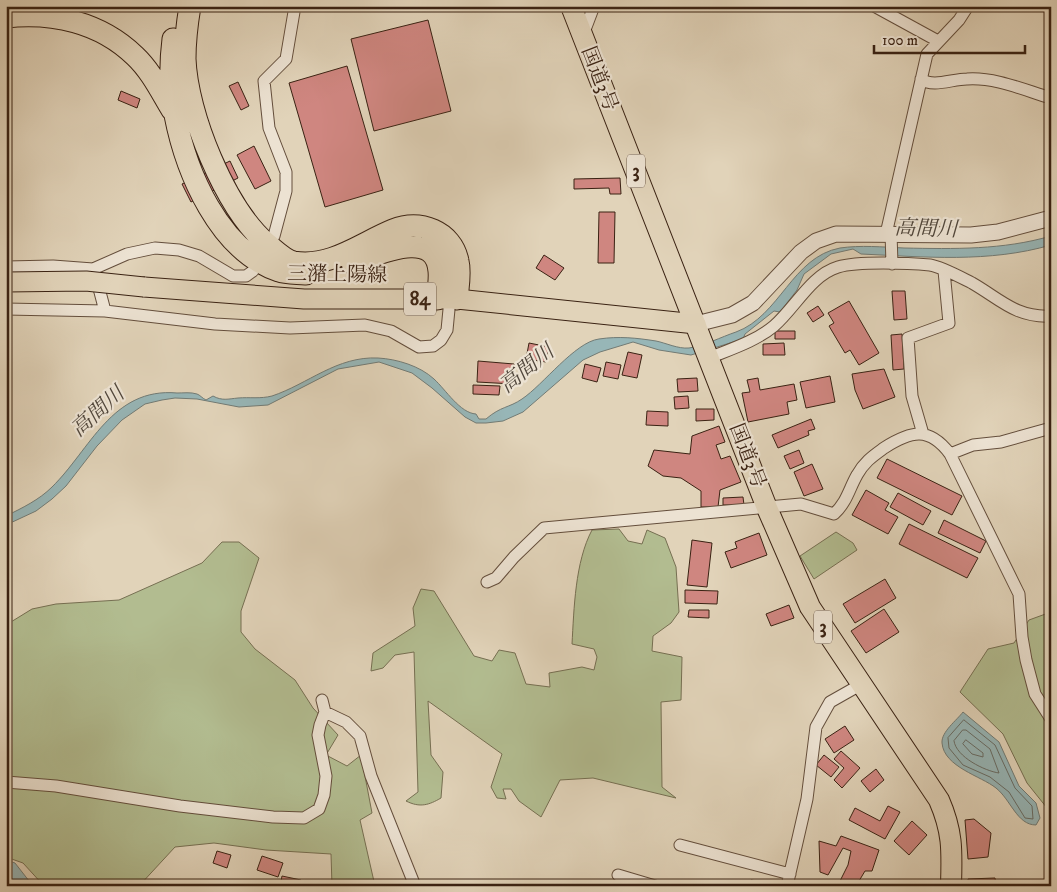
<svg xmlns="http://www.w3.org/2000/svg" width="1057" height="892" font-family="'IM FELL DW Pica','Noto Serif JP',serif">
	<rect width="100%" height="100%" fill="#e1d3b9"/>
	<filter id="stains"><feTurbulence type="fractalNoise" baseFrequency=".004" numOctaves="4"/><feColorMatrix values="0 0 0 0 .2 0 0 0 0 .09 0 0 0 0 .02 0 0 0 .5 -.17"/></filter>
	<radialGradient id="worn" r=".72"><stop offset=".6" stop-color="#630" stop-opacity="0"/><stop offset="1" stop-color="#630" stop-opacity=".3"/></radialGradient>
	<path fill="#b2bc90" stroke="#766f52" d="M619,529l9,12 14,3 5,-14 18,8 11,29 3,45 -8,11 -18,13 -1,15 30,6 -1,43 -20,2 1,85 14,11 -83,-20 -33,2 -19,37 -22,-16 -8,-12h-8l3,10 -9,-1 -6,-11 11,-33 -74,-53 3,54 12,17 -2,26c-12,7 -21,10 -35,3l12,-9 -4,-140 -19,3 -12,13 -12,3 2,-18 42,-27 -2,-18 8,-19 13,2 40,65 18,5 7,-11 16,3 11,31 24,3 -1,-14 33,-6 12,3 3,-13 -3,-8 -22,-5c2,-35 3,-82 20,-114z
		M836,532l17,11 4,7 -43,29 -14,-23z
		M222,542h17l20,16 -18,53v21l14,17 40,31 18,28 25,27 -12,20 21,11 14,-11 11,58 -12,7 15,66h-43l-1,-32 -65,-4 -52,-7 -39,4 -36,39h-95l-21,-23 -17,-6v-232l26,-16 24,-5 63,-4 83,-37z
		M1051,612v201l-24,-30 -24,-49 -43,-42 28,-43 26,-6 15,-23z"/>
	<path fill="#97b6b7" stroke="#727b75" d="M1051,236v9c-62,18 -126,12 -190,9l-8,-5 -22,5 -27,20 -7,16 -17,22 -6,-1 -29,23 -2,5 -52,16 -32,-5 -26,-8 -33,10 -17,8 -60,52 -20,9 -17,2h-10l-11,-6 -33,-29 -20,-15 -33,-11 -41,7 -70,36 -29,2 -42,-8 -22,-1 -13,2 -17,4 -23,16 -25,26 -31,40 -14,13 -16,12 -30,14v-9c16,-8 33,-16 46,-29 38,-37 60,-100 125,-94 6,0 14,-1 20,1 3,1 5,4 9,6l7,-4c9,5 15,3 25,2 12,-1 22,1 34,-2 36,-12 65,-40 106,-38 19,1 42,8 56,21 12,11 26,34 42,35l3,5h7c15,-13 23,-11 36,-20 21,-14 53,-57 77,-60 20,-3 38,-1 57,2 10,2 22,8 33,7 15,-2 32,-11 47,-16 44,-16 56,-75 104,-84 20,-3 43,-1 64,0 50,1 99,2 147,-12z
		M963,712l36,30 20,44 17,17 4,15 -4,7c-19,0 -25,-25 -40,-37 -15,-12 -52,-21 -54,-45 -1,-11 15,-23 21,-31z
		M6,860l9,3 18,23h-27z"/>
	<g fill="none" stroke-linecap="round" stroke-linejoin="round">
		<path stroke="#686c65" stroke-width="1" d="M964,720l31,25 20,43 17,18 1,13 -8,-1 -16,-26 -19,-15 -27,-12 -14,-17 -1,-10z
			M963,730h3l24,19 9,24c-14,-2 -43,-16 -45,-32z
			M966,740l17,13v4l-11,-3 -9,-10z"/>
	</g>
	<path fill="#cf8680" stroke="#3a2213" d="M428,20l23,91 -77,20 -23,-92z
		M347,66l36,124 -58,17 -36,-124z
		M238,82l11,24 -8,4 -12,-24z
		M121,91l19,8 -3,9 -19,-8z
		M254,146l17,35 -16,8 -18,-34z
		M230,161l8,17 -47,24 -9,-18z
		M620,178l1,16h-11l-1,-6 -35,1v-10z
		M599,212h16l-1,51h-16z
		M544,255l20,13 -9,12 -19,-12z
		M892,291h13l2,28 -13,1z
		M849,301l30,52 -20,12 -9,-15 -5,3 -16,-27 5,-3 -6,-10z
		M818,306l6,9 -11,7 -6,-9z
		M775,331h20v8h-20z
		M902,334l2,35 -11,1 -2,-35z
		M529,343l20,4 -3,15 -20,-3z
		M784,343l1,12h-22v-11z
		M628,352l14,3 -5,23 -15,-3z
		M478,361l36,3 -1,20 -36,-2z
		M606,362l15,3 -3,14 -15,-3z
		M585,364l16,4 -4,14 -15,-4z
		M884,369l11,28 -32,12 -8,-19 -3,-16z
		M830,376l5,26 -29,6 -6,-26z
		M697,378l1,13 -20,1 -1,-13z
		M758,378l2,12 34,-6 3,16 -10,2 2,12 -41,8 -6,-29 8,-1 -3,-12z
		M473,385l27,1 -1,9 -26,-1z
		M688,396l1,12 -14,1 -1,-12z
		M696,409h18v11l-18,1z
		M647,411l21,1v14l-22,-1z
		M811,419l4,10 -7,2 1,4 -31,13 -6,-13z
		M719,426l6,16 -9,3 5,14 9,-3 11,26 -21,8 -2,17h-17v-16l-20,-13 -18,-2 -15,-10 6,-16 36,4 2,-18z
		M799,450l5,13 -14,6 -6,-13z
		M887,459l75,37 -10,19 -75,-37z
		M812,464l11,25 -19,7 -10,-24z
		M866,490l23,13 -4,7 13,7 -10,17 -36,-19z
		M898,493l33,18 -8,14 -33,-18z
		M743,497l1,8h-21v-7z
		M944,520l42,21 -6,12 -42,-20z
		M909,524l69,34 -11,20 -68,-34z
		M759,533l8,22 -36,13 -6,-16 12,-4 -2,-6z
		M692,540l20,3 -5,44 -20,-2z
		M885,579l11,19 -41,25 -12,-19z
		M685,590l33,1 -1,13 -32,-1z
		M789,605l5,13 -23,8 -5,-12z
		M884,609l15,23 -33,21 -15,-22z
		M689,610h20v8l-21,-1z
		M845,726l9,14 -20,13 -9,-14z
		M841,751l19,17 -18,20 -8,-8 10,-12 -10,-9z
		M824,755l15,12 -8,10 -15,-12z
		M876,769l8,11 -14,12 -9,-11z
		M888,806l12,6 -15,27 -36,-19 6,-12 25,13z
		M974,819l17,14 -3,24 -20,2 -3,-39z
		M912,821l15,14 -18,20 -15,-14z
		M841,836l38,14 -7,21h-7l-9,15h-13l-4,-3 9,-18 3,-14 -8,-3 -15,27 -8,-3 -1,-31 17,5z
		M217,851l14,4 -4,13 -14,-5z
		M262,856l21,7 -5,14 -21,-7z
		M282,876l19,4 -1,6h-20z
		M995,878l1,8h-28v-7z
		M751,880l27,5v1h-28z"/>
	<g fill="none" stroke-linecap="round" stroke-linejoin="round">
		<defs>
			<path id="minor" d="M874,6l64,35
				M583,35l11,-29
				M921,79c12,9 31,0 46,0 28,-2 57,11 84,19
				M891,233l1,31
				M886,234l41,-180 32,-34 9,-14
				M274,236l12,-45v-19l-17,-44 -5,-47 22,-22 9,-53
				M6,267l47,-1 40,3 34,-15 28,-6 24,2 20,6 34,20h13l7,-5
				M96,277l9,34
				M6,309l99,2 110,13 75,4 75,-3 26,6 28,16 14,-1 8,-6 6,-10 3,-31
				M709,358c22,-9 47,-17 65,-32 21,-18 37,-51 64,-59 19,-6 71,-4 92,-2 12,2 30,12 42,18 28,16 44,35 79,33
				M923,434l-11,-38 -4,-58 41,-15 -5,-52
				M950,454l23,-9 28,-3 50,-14
				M487,582l9,-4 18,-21 30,-29 257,-24 33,10c13,-12 15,-25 23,-39 7,-13 16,-19 27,-27 27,-17 45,-22 66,6l69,140 3,43 4,23 9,34 16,25
				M325,712l21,10 14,14 11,40 44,110
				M6,782l50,4 124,20 93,11 31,1 15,-9 5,-14 2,-19 -8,-41 2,-10 5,-13 -3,-12
				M680,845l110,29
				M618,875l37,11
				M787,886l20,-87 9,-72 14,-25 30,-17"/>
			<path id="tertiary" d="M696,324l36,-9 21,-12 48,-51 15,-11 20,-7 135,1 27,-3 53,-14"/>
			<path id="primary" d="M144,287l160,12h153l239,25"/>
			<path id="trunk" d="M571,6l196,502 43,99 129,193c14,32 13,51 12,86"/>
			<path id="motorway" d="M190,6c-3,18 -5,35 -5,53 2,55 40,148 81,184 8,6 18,17 28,19 37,6 67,-19 99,-32 27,-11 59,1 65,31 3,12 0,26 -1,38
				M6,17c47,-5 94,5 129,39 16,15 26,36 37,54
				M173,39c-3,24 -3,52 2,76 11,57 44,136 104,156 8,3 18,2 27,3
				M352,263c23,-7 83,-37 87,8 1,9 -1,19 -2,28"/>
		</defs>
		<use href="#minor" stroke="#644e3c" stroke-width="13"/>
		<use href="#tertiary" stroke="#644e3c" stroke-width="17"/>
		<use href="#primary" stroke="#3a2213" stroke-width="21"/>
		<use href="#trunk" stroke="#3a2213" stroke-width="22"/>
		<use href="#motorway" stroke="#3a2213" stroke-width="23"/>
		<use href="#minor" stroke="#ece2d2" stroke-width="11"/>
		<use href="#tertiary" stroke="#ece2d2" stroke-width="15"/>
		<use href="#primary" stroke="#e1d3b9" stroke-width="19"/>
		<use href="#trunk" stroke="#e1d3b9" stroke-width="20"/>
		<use href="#motorway" stroke="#e1d3b9" stroke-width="21"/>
		<defs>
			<path id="primary-bridge" d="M6,282l80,-1 58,6"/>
		</defs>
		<use href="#primary-bridge" stroke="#3a2213" stroke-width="21" stroke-linecap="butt"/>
		<use href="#primary-bridge" stroke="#e1d3b9" stroke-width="19"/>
	</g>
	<g text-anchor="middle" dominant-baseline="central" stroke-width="4.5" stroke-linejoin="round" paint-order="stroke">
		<g fill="#ece2d2" stroke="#6f5c4c" stroke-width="1">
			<rect x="627" y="154.5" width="18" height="33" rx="4"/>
			<rect x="404" y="282.5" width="32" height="33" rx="4"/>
			<rect x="814" y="610.5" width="18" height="33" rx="4"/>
		</g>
		<g font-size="19" font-weight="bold" fill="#3a2213">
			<text x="636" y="171">3</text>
			<text x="420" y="299">84</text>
			<text x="823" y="627">3</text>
		</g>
		<g font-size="20" fill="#3a2213" stroke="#ece2d2">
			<text transform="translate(599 79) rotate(69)">国道3号</text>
			<text transform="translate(337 275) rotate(1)">三潴上陽線</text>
			<text transform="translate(747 456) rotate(69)">国道3号</text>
		</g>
		<g font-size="21" font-style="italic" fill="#51473c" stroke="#ece2d2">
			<text transform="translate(926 229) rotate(2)">高間川</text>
			<text transform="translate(527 369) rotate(-39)">高間川</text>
			<text transform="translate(98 412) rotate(-42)">高間川</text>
		</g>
	</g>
	<rect width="1057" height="892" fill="none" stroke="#e1d3b9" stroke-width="25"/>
	<rect x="8" y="8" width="1042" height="877" fill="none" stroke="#3a2213" stroke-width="2.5"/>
	<rect x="12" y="12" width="1032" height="867" fill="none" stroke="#3a2213"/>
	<path d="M874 45v8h151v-8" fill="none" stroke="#3a2213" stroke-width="2.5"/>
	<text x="882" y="45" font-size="15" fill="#3a2213" stroke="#ece2d2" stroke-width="4" paint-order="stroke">100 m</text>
	<rect width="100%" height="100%" filter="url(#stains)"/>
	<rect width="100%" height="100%" fill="url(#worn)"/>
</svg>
